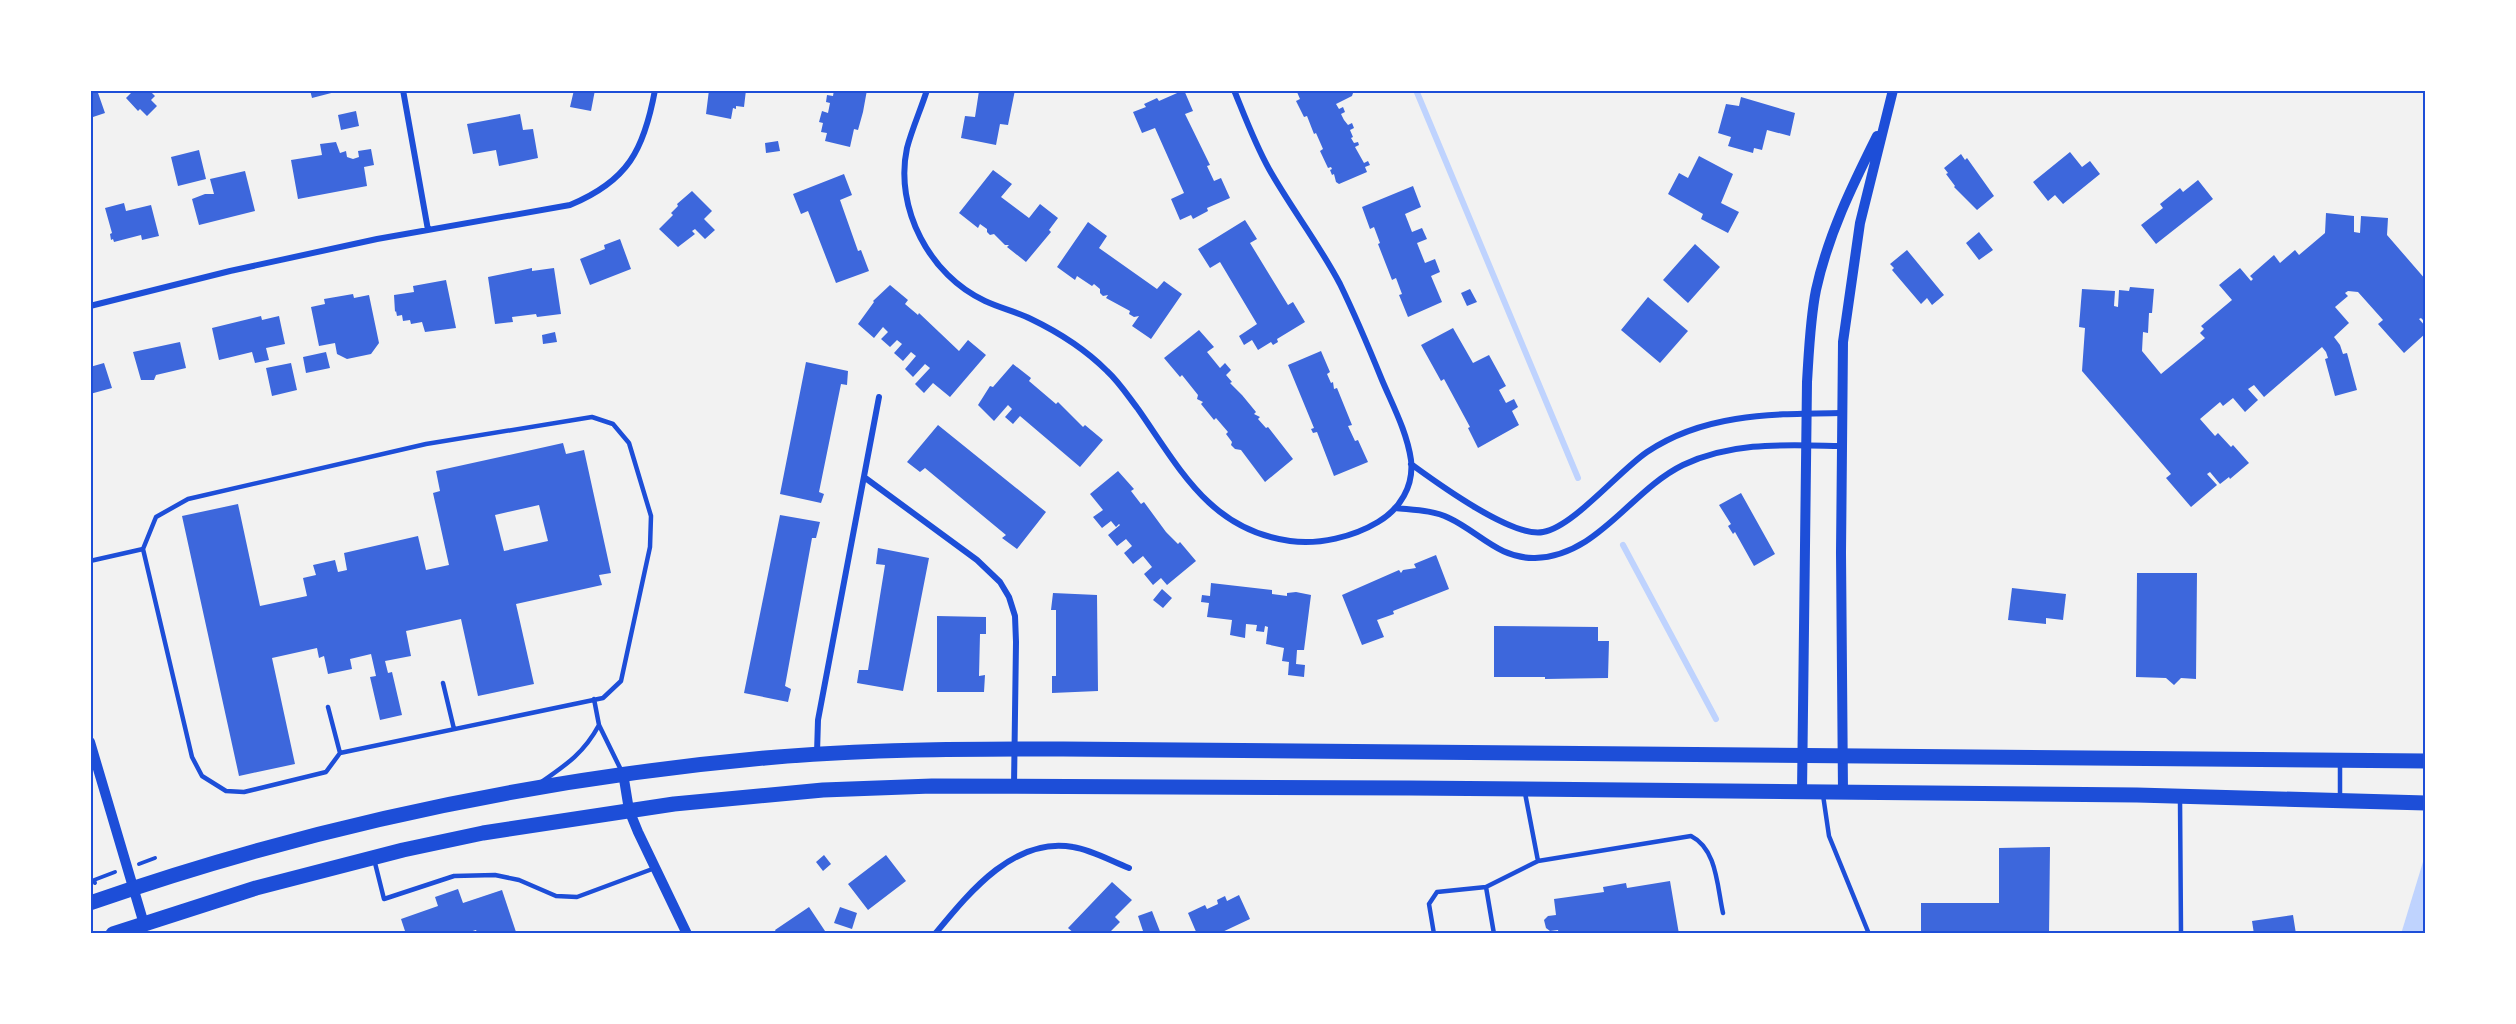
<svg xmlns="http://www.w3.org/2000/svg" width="2516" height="1024" font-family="'Sofia Sans Condensed',sans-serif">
	<rect width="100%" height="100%" fill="#f2f2f2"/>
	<path fill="#bfd3fe" d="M2426,852v82h-25z"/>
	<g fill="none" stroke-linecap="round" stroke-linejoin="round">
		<path stroke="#bfd3fe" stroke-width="6" d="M1416,90l162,388
			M1623,545l93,174"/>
	</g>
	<path fill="#3d67dc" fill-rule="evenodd" d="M90,90h7l8,23 -15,5z
		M134,90h15l6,6 -4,4 6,6 -10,10 -7,-7 -2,2 -12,-13z
		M310,90h29v1l-27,7z
		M574,90h21l-4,21 -21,-4z
		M709,90h37l-2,17 -8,-1v3l-3,-1 -2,11 -25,-5z
		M834,90h33l-4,22 -5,18 -4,-1 -4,18 -25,-6 2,-8 -6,-1 2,-9 -4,-1 3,-11 6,2 2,-10 -4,-1 1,-7 6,1z
		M982,90h33l-7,35 -8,-1 -4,21 -35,-7 4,-22 10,1 4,-26z
		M1184,90l9,21 -8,3 25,51 -3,1 7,15 7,-3 9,20 -23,10 1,3 -15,8 -2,-4 -11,5 -9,-21 13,-6 -29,-65 -13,5 -9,-21 13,-5 -2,-3 13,-6 2,3z
		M1292,90h37l1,2 5,-2h19l-2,6 -16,8 3,5 4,-2 2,5 -4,2 3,6 4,5 4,-2 2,5 -4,2 3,7 -2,1 3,5 4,-1 1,3 -4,2 9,16 4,-2 2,4 -5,2 2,5 -28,12 -3,-2 -2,-8 -2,1 -2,-5 2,-1 -1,-2 -3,1 -8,-17 3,-2 -7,-16 -2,1 -7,-18 -3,1 -8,-16 4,-2 -3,-7z
		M1741,97l54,16 -5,23 -23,-6 -5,20 -8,-2 -1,5 -25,-7 3,-9 -13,-4 8,-29 13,2z
		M356,111l3,15 -18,4 -3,-15z
		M520,114l3,16 10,-1 5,29 -39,8 -3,-16 -23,4 -6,-30z
		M778,141l2,10 -14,2 -1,-10z
		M336,142l4,11 6,-2 1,6 6,2 6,-2 -1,-6 13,-2 3,16 -10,2 3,19 -69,13 -7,-39 31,-5 -2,-11z
		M199,150l7,29 -28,7 -7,-29z
		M2070,152l12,15 8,-6 10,13 -37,30 -8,-9 -7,6 -15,-19z
		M1961,154l4,6 2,-2 27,38 -17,14 -23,-23 1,-1 -9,-12 2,-1 -4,-5z
		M1699,156l34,18 -12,29 18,9 -11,21 -27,-14 2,-5 -35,-20 11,-21 9,5z
		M993,170l19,14 -11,13 28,21 11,-14 18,14 -9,12 2,2 -25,30 -19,-15 2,-2h-4l-11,-11 -4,1 -3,-3v-3l-7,-5 -2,4 -19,-15z
		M245,171l10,40 -56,14 -7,-26 13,-5h9l-4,-15z
		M844,174l8,21 -12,5 18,51 3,-1 8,21 -33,12 -28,-72 -7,3 -8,-20z
		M2198,180l15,19 -57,45 -15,-19 22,-17 -3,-4 20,-16 3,4z
		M1413,186l8,21 -16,7 7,18 10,-4 5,11 -10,4 8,20 10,-4 5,13 -9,4 11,26 -34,15 -9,-22 3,-1 -6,-16 -4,2 -14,-36 2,-1 -6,-16 -4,2 -8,-22z
		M692,191l20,20 -8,8 11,11 -10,9 -10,-10 -3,2 3,3 -17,13 -19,-18 14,-14 -2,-2 7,-7 -1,-2z
		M124,203l2,8 25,-6 8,31 -17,4 -1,-5 -27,7 -1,-3 -2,1 -1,-6 2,-1 -7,-25z
		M2326,213l28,3v16l6,1 1,-17 27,2 -1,17 39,45v43l-5,-5 -2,1 7,8v6l-22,20 -26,-29 5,-4 -25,-28 -10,-1 -3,2 3,3 -13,11 14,16 -15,14 6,8 3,9 4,-1 10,37 -22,6 -10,-37 3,-1 -2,-6 -4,-5 -58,50 -10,-12 -6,4 10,11 -13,12 -12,-14 -10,8 -3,-4 -20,17 15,17 3,-3 13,14 2,-2 16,18 -19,16 -1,-2 -9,7 -10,-12 -3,2 10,11 -26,22 -25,-29 5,-4 -89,-103 3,-43 -6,-1 3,-38 33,2 -1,15 4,1 1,-17 10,1 1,-4 24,2 -2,24h-3l-1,20 -5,-1 -1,19 19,23 44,-36 -5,-5 4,-4 -3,-3 31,-26 -13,-15 21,-17 11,13 2,-2 -3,-3 24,-21 6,8 15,-13 4,5 26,-22z
		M1245,220l12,19 -7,4 38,62 5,-3 12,20 -28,17 1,3 -5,3 -2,-3 -13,8 -6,-10 -8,5 -5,-9 18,-12 -37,-62 -10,6 -12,-19z
		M1088,222l19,14 -8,12 58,41 7,-8 18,13 -31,45 -19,-13 7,-10 -5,1 -5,-3 1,-3 -24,-13 2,-3 -5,1 -3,-3v-4l-6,-5 -2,2 -15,-10 -2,4 -18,-13z
		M1979,232l14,18 -14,10 -13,-17z
		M620,239l11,30 -41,16 -10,-26 25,-10 -1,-4z
		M1695,244l25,23 -32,36 -25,-23z
		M1907,250l37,45 -12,10 -5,-7 -6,6 -29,-34 2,-2 -4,-4z
		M532,268v3l22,-3 7,46 -24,3 -1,-3 -24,3 1,5 -18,2 -7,-47z
		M446,280l10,48 -31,4 -3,-10 -11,2 -1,-4 -7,1 -1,-6 -5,1 -1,-5 -1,1 -1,-17 20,-3 -1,-6z
		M890,285l18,15 -3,4 13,11 1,-2 40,38 9,-11 18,15 -36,42 -17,-14 -9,10 -9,-9 15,-16 -5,-4 -12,13 -8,-8 11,-13 -5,-4 -8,9 -9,-8 8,-9 -5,-4 -7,7 -9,-8 7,-7 -5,-5 -9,11 -16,-14 16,-22 -1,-1z
		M1470,289l7,13 -10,4 -6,-13z
		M353,294l1,4 15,-3 10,48 -8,11 -24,5 -10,-5 -2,-11 -16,3 -8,-39 14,-3 -1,-5z
		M1648,297l40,34 -28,32 -39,-33z
		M261,316l1,4 17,-4 6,28 -19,4 3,12 -14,3 -3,-11 -33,8 -7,-32z
		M1453,328l20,35 16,-8 17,31 -7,4 7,13 8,-4 4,8 -6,4 7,14 -41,23 -10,-20 2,-1 -26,-48 -3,2 -20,-36z
		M1199,330l15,17 -7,5 13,16 5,-5 6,7 -5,5 6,7 -2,1 12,12 14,17 -2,2 6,3 -2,2 8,9 2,-1 25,32 -28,23 -24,-32 -6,-1 -4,-4 1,-3 -6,-8 2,-2 -12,-14 -2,2 -13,-16 2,-2 -6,-3 1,-4 -16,-20 -2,2 -16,-19z
		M555,332l2,10 -14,2 -1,-9z
		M180,342l6,26 -30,7 -2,5h-13l-8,-28z
		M1321,351l9,21 -3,2 4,9 2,-1 1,7 3,-1 15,37 -4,1 7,15 3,-1 10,22 -34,14 -17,-44 -4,1 -2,-4 3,-1 -26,-63z
		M326,352l4,16 -24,5 -3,-16z
		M806,362l42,9 -1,14 -6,-1 -22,108 5,2 -3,9 -41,-9z
		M104,363l8,25 -22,6v-27z
		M291,363l6,27 -25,6 -6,-28z
		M1013,364l18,14 -2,3 27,23 2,-2 25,25 2,-2 18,15 -23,27 -60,-51 -7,8 -8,-7 7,-8 -4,-4 -14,16 -16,-16 12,-19 3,1z
		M938,425l108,87 -29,37 -15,-11 4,-3 -81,-67 -5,4 -13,-10z
		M563,443l3,11 18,-4 27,123 -12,2 3,10 -86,19 18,80 -56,12 -17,-77 -55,12 5,25 -26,5 3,12 4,-1 10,43 -22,5 -10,-43 6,-1 -5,-22 -21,5 2,10 -24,5 -4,-18 -5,2 -2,-10 -45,10 23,106 -56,12 -57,-260 56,-12 22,102 47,-10 -4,-18 13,-3 -3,-10 22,-5 3,12 9,-2 -3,-17 74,-17 8,34 23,-5 -16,-72 7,-2 -4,-20zM539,505l9,36 -44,10 -9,-36z
		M1118,471l16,18 -3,2 10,13 3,-2 22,30 12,12 2,-2 16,19 -29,24 -6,-7 -8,7 -9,-11 8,-7 -9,-11 -10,8 -9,-11 8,-7 -6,-7 -9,7 -9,-11 12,-10 -1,-1 -3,3 -5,-6 -9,7 -9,-11 10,-7 -13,-16z
		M1741,493l34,61 -21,12 -19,-34 -2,2 -5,-8 3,-2 -12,-19z
		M780,515l40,7 -4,16h-4l-27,148 6,3 -3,13 -44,-9z
		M878,548l51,10 -26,133 -46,-8 2,-13h9l17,-105 -9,-1z
		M1436,555l13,34 -56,22 1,3 -17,6 7,17 -22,8 -20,-50 57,-25 2,3 2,-3 13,-2 -2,-4z
		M2137,573h60l-1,106 -15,-1 -7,7 -8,-7 -30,-1z
		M1211,583l61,7v4l15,2v-3l9,-1 15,3 -7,55h-7l-1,14 9,1 -1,12 -16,-2 1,-13 -7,-1 2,-13 -18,-4 2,-17 -3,-1 -1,6 -8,-1 1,-6 -11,-1 -1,14 -15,-3 2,-15 -25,-3 2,-14 -8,-1 1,-7 8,1z
		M2012,588l54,6 -3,26 -17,-2v6l-38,-4z
		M1162,589l10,9 -9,10 -10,-8z
		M1053,593l44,2 1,96 -46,2v-17h4v-66h-5z
		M937,616l49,1v17h-6l-1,42 6,-1 -1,17h-47z
		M1494,626l104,1v14h11l-1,37 -63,1v-2h-51z
		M2050,847l-1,87h-128v-31h78v-55z
		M824,855l7,9 -8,7 -7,-9z
		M886,855l20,26 -38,29 -20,-26z
		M1670,881l9,53h-120l-1,-4 -8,1 -4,-3 -2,-8 4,-4 8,-1 -2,-16 50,-7 -1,-5 23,-4 1,5z
		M1112,882l20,18 -17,17 5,5 -10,10 2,2h-37l-7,-6z
		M458,889l5,14 39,-13 14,42 -38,2 -2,-4 -13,4h-57l-5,-15 37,-13 -3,-9z
		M1239,895l11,24 -32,15h-21l-9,-21 17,-8 2,4 11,-5 -1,-4 8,-4 2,5z
		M809,907l18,27h-50l-2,-4z
		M840,907l17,6 -5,16 -18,-6z
		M1152,911l9,23h-17l-6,-18z
		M2293,915l3,19h-42l-2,-13z"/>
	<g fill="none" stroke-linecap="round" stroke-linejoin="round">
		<path stroke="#1d4ed8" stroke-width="4" d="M139,864l16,-6
			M95,883l-1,-3 21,-8"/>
		<path stroke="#1d4ed8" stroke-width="4.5" d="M90,561l53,-12 49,208 10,19 24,15 18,1 82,-20 14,-19 263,-55 18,-17 29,-134 1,-31 -22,-73 -16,-19 -21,-7 -166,27 -238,55 -32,18 -13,32
			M443,683l11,46
			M594,699l5,26 23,47
			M328,707l12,46
			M2340,763v36
			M540,783c26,-18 44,-30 59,-58
			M1525,793l13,68 153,-25c26,13 26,50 32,77
			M1823,795l6,41 40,98
			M2180,799l1,135
			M374,859l10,40 70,-23 41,-1 24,5 37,16 21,1 78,-29
			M1486,887l8,47
			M1434,934l-5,-30 8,-12 49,-5 52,-26"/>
		<path stroke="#1d4ed8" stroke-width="6" d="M403,90l25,140
			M927,90c-6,19 -15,39 -20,58 -13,60 23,128 78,153 15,7 32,11 46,18 27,13 55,31 76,52 12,11 21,25 31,38 42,60 72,121 152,132 29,4 63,-4 88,-19 22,-13 36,-36 33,-62 -4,-28 -18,-54 -29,-80 -13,-32 -27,-65 -42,-96 -21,-40 -49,-76 -71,-115 -14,-25 -24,-52 -35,-79
			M90,306l140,-35 147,-32 193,-34c58,-24 74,-55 85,-115
			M1411,464c26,19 101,74 132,68 30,-5 76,-61 104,-80 58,-39 126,-38 194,-39
			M864,477l113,83 23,22 9,15 6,19 1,26 -2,144
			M1395,508c18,2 38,2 54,10 30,14 50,41 86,40 63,-2 95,-67 148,-93 50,-24 104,-20 157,-19
			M817,753l1,-33 61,-323
			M935,934c33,-40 79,-98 138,-87 19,3 38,14 56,21"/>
		<path stroke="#1d4ed8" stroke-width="10" d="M90,742l54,182
			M623,773l6,37 9,22 49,102
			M1802,792l5,-410c2,-31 3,-62 9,-92 12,-55 36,-104 61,-154
			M1843,792l-2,-239 2,-211 17,-119 33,-133"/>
		<path stroke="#1d4ed8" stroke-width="15" d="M90,903c218,-76 445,-124 675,-145 99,-9 199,-9 298,-9l1363,12
			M113,934l143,-46 147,-38 80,-17 191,-29 149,-14 109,-4 478,2 727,7 289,8"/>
	</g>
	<rect width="2516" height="1024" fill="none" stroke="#ffffff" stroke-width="183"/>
	<rect x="92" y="92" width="2332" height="840" fill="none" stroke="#1d4ed8" stroke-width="2"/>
</svg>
